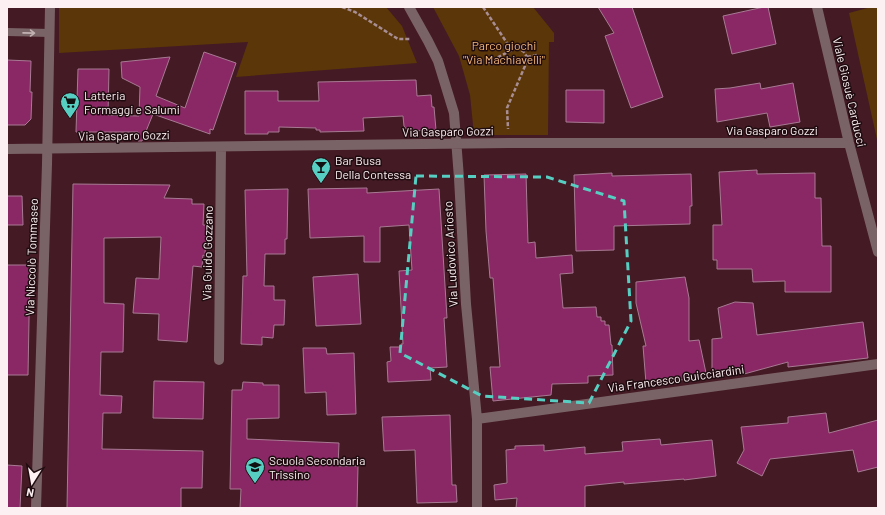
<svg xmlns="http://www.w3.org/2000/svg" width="885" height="515" font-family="Barlow,sans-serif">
	<rect width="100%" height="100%" fill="#441a25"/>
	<path fill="#5a3608" d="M59,7h327l16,19 15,37 -181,14 12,-35 -189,11z
		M433,7h100l21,26v9h-5l-1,93h-74l-4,-40 -11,-39z
		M871,7h7v137l-29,-131z"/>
	<path fill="#892864" stroke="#a87a93" d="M598,7h34l31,90 -32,11 -26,-72 9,-3z
		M764,7h4l8,37 -44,10 -9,-38z
		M204,52l32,11 -23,67 -3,-1v5l-57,-20 -11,27h-4v-9h-62l2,-63h31l-1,46 31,1 1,-29 -18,-9 -1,-16 49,-5 -14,39 29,12z
		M7,60l24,1 -1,31h2l-1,27 -6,6h-18z
		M416,80l1,16 14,-1 1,12h2l2,23 -28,1 -4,-5 -1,-10 -40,2 1,13 -44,1v-2h-4v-2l-37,-1v5h-11v2h-23v-43h33v10h41l-1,-19z
		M760,83l1,6 32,-6 7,39 -30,5 -3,-14 -50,9 -2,-33 15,-1z
		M566,90h38v33l-38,-1z
		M757,170v4l58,-1v25h6l1,48h9v46h-46v-11l-32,1 -1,-13h-35v-9h-4v-35h9l-3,-53z
		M612,173v3l79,-2 1,32h-2v18l-76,2v24l-38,1 -2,-76z
		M526,174l2,69 7,-1 1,16 36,-3 1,18 -13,1 3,34 33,-1 1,10h4v4h4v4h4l2,20h1l1,30 -25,1v7l-36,1 -1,11 -58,6 -3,-34h10l-7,-89h-3l-4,-47 -2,-56z
		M73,184l97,1 -6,13 28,1v5h12l-1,21h3l-1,31 -2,-1 -1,12 -9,-1 -6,76 -29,-2 1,-26 -26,-1 3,-35 23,1 2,-42 -57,1v65l20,1 -1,48h-22l-1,43 22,1 -1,17h-18l-1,36 101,2 -1,37h-21v20h-114z
		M367,188v5l72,-4 8,129h-3l3,49 -17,1 1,12 -43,2 -1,-20 4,-1 -1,-14h11v-3h2l-4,-73 13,-1 -3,-45 -29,2v35h-16v-26l-54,2 -2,-49z
		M288,189l-1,50h-2v15h-20l-1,32h10v14h11l-1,25h-10l-1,13 -11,-1v8l-21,-1 2,-68h4l-2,-86z
		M7,196h15l1,29h-16z
		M7,265h23l-2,110h-21z
		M358,274l3,50 -45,2 -3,-49z
		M685,277l4,21v43l10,-1 7,33h-5l1,5 -56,5 -3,-37h3l-10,-43v-21z
		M735,302l18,1 4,32 106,-13 5,36 -80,9v-5l-44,12 -32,-1v-34l10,-1 -4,-30z
		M303,348h23l1,6 27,-1 2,61 -29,1 -1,-23 -21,1z
		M154,381l50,1 -1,37 -50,-1z
		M243,382l20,1v2h16v33l-32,1v20l92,4 -1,23h20l-1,42h-117l1,-19h-11l2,-99h10z
		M826,413l3,20 49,-13v47l-20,5 -5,-22 -83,9 -8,17 -25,-13 7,-13 -3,-23 47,-4v-6z
		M450,415l2,70h4l1,17 -40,1 -2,-53 -31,1 -2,-34z
		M660,439l1,6 51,-5 4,36 -32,4v-1l-60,5v-2l-39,4v22h-69l1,-10 -22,2 -1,-15 13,-2 -1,-33 9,-1v-3l29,-1v6l41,-4v7l38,-3 -1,-9z
		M7,465l15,1 -2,42h-13z"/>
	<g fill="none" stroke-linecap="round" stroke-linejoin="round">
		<path stroke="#a88e94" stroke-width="2.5" stroke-dasharray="4 2" stroke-linecap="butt" d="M342,7l13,5 43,27h12
			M483,7l26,39 14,5 4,6 -2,9 -18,42 1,21
			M527,57l10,-2
			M487,63l27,-14"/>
		<path stroke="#7a6367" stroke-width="8" d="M7,32l43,1"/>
		<path stroke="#7a6367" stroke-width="10" d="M409,7l19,34 10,20 16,52 5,65 7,126 11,115v89
			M817,7l32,136 29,109
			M7,149l502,-6h340
			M219,360l2,-213
			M477,419l401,-55
			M36,508l11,-344 3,-157"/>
	</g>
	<defs><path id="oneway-shaft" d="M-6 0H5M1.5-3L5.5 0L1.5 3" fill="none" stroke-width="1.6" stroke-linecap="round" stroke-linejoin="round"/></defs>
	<use stroke="#c2b1b3" href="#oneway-shaft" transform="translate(29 33) rotate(1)"/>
	<path fill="none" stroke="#57cec2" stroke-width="3" stroke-dasharray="8 5" stroke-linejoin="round" d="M416,176l131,1 77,24 7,120 -42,82 -107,-7 -82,-43z"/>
	<defs>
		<symbol id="supermarket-pin" viewBox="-11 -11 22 30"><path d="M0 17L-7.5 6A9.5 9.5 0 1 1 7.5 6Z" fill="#57cec2" stroke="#1f0c10"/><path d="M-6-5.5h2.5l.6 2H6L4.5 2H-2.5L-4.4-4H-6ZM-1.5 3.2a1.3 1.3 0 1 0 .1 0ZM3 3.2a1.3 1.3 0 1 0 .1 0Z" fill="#111"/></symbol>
		<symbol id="bar-pin" viewBox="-11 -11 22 30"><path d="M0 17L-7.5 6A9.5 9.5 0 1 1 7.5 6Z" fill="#57cec2" stroke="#1f0c10"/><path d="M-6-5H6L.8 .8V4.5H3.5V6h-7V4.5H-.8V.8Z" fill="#111"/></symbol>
		<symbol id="school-pin" viewBox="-11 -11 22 30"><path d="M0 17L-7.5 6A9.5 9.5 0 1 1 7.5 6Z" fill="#57cec2" stroke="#1f0c10"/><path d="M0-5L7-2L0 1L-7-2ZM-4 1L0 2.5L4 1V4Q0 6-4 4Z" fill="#111"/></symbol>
	</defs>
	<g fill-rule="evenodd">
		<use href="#supermarket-pin" x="59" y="91" width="22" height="30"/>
		<use href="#bar-pin" x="310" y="156" width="22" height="30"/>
		<use href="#school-pin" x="244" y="456" width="22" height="30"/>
	</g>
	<g text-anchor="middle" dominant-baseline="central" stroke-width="3" stroke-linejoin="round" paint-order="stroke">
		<g font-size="12" fill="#f6b97b" stroke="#1f0c10">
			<text x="504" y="45">Parco giochi<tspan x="504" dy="14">"Via Machiavelli"</tspan></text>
		</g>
		<g font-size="12" fill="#fcf0f2" stroke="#1f0c10">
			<text transform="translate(850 92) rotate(77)">Viale Giosuè Carducci</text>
			<text x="772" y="130">Via Gasparo Gozzi</text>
			<text transform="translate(448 131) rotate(-1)">Via Gasparo Gozzi</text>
			<text transform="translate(124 135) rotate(-1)">Via Gasparo Gozzi</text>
			<text transform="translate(207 253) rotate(-89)">Via Guido Gozzano</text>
			<text transform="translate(450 254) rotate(-93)">Via Ludovico Ariosto</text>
			<text transform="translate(31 257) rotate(-88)">Via Niccolò Tommaseo</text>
			<text transform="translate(676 378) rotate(-8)">Via Francesco Guicciardini</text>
		</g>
		<g font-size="12" fill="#fcf0f2" stroke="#1f0c10" text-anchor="start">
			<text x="84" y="95">Latteria<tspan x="84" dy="14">Formaggi e Salumi</tspan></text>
			<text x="335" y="160">Bar Busa<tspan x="335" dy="14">Della Contessa</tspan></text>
			<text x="269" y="460">Scuola Secondaria<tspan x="269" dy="14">Trissino</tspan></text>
		</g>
	</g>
	<rect width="885" height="515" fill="none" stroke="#fcf0f2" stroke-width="16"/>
	<g transform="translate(32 483) rotate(191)" stroke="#1f0c10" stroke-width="3" paint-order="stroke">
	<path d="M0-3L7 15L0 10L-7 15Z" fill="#fcf0f2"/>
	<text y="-6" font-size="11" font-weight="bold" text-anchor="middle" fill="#fcf0f2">N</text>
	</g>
</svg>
